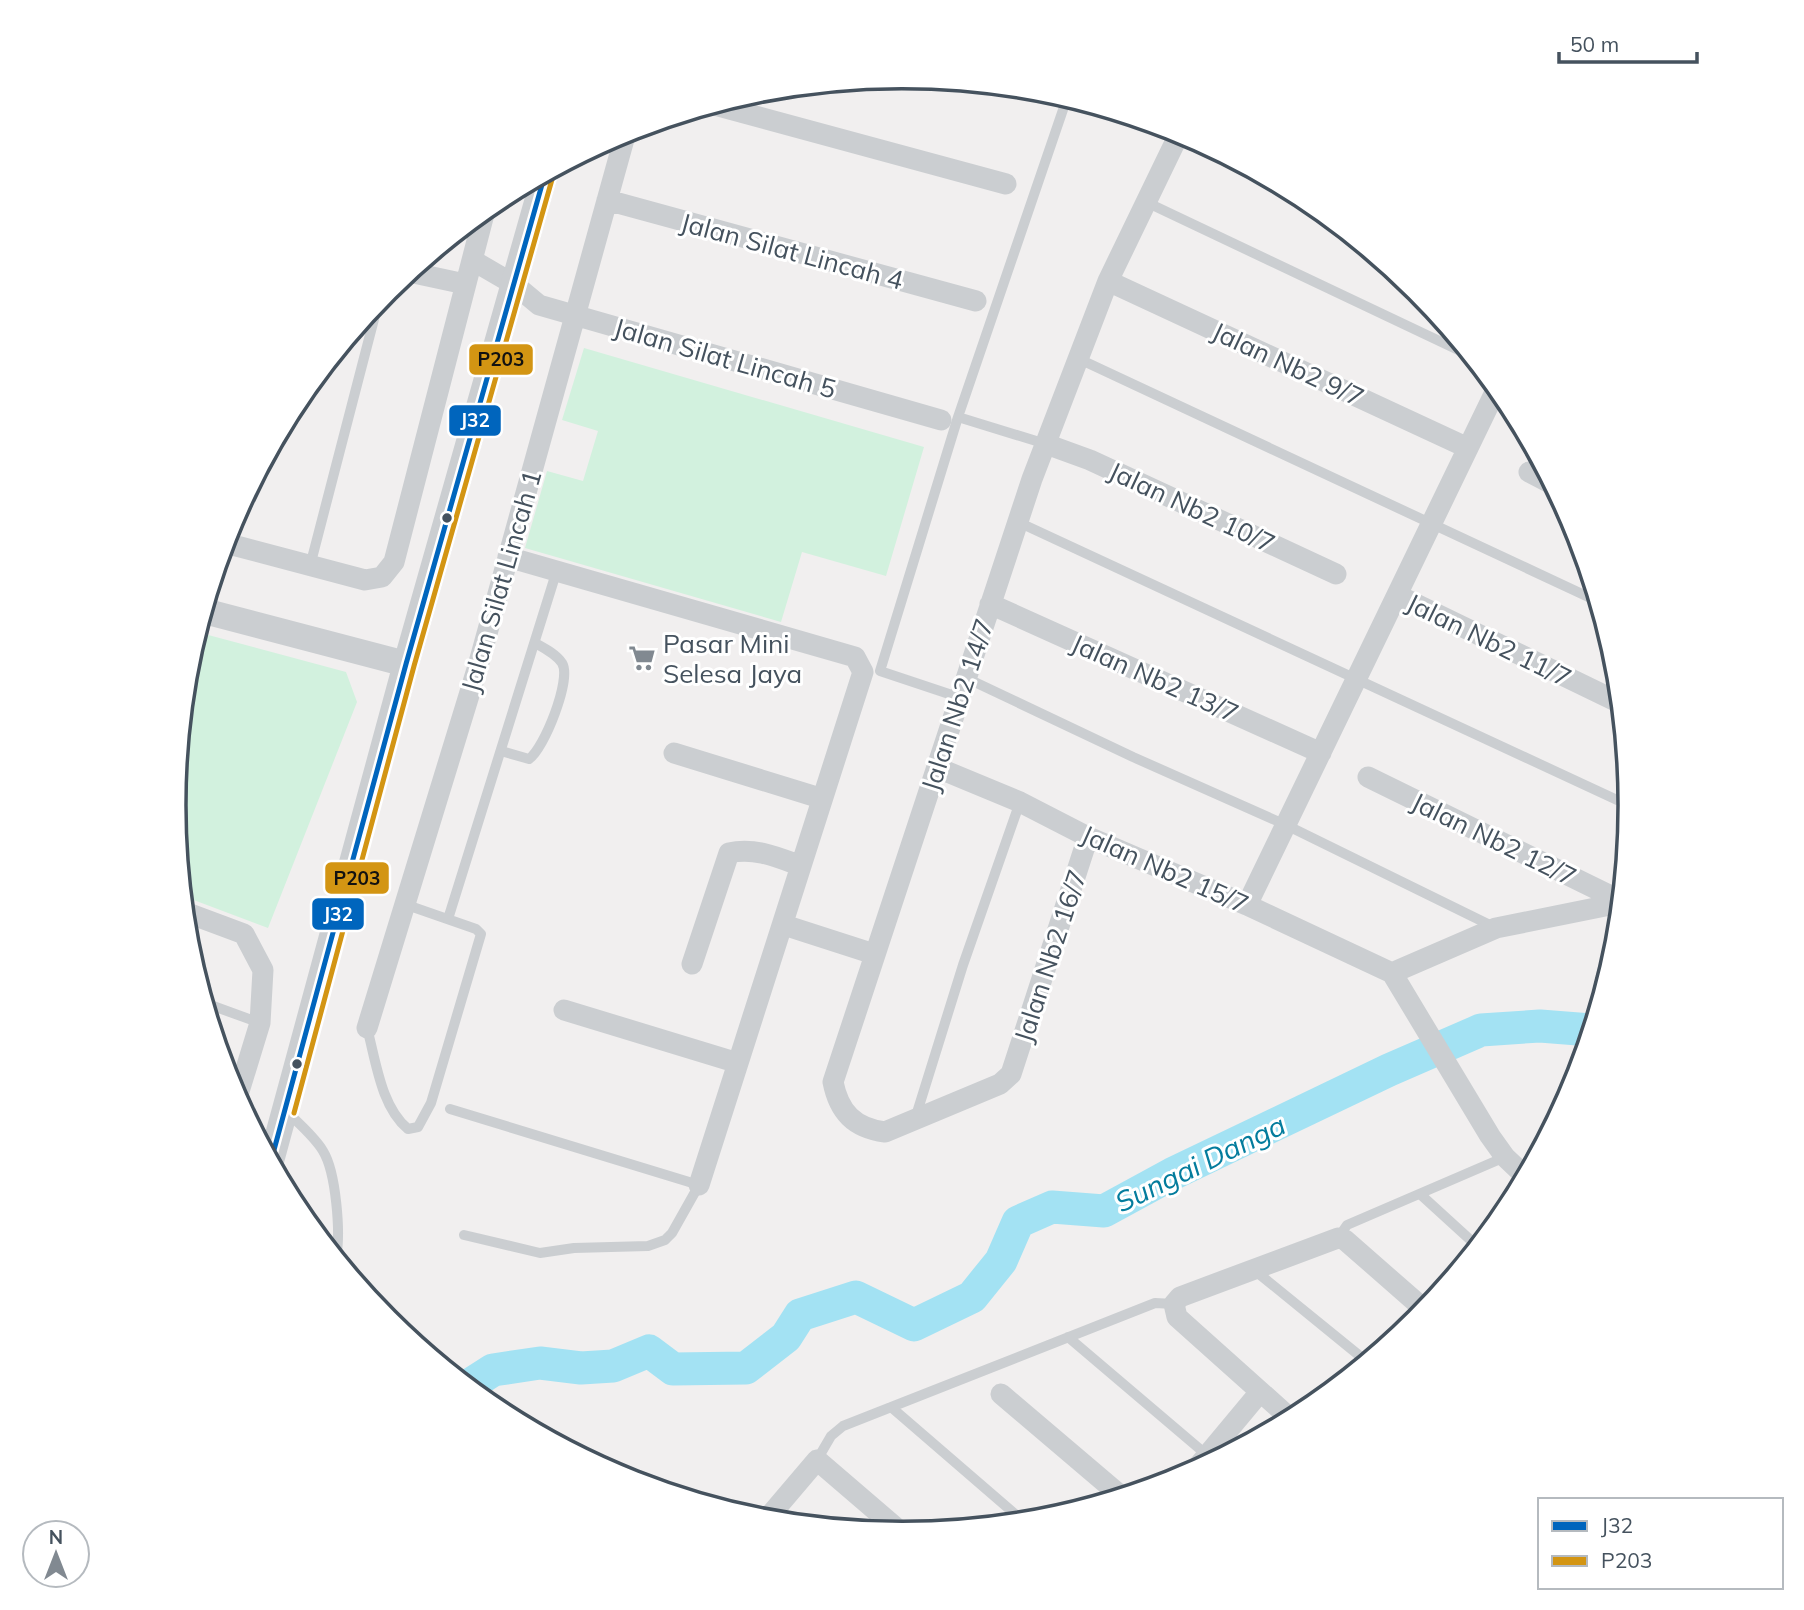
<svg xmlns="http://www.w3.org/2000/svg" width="1804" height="1610" font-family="Mulish,sans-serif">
	<rect width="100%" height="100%" fill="#f1efef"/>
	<path fill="#d2f1de" d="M584,348l340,99 -38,129 -84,-24 -21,70 -256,-74 22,-77 36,10 15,-50 -36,-11z
		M197,632l149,40 11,30 -89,226 -85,-32 -9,-91 14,-142z"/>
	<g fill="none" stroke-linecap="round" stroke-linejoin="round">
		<path stroke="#a3e2f3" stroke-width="33" d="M468,1386l25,-16 47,-7 41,5 32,-2 36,-15 24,18 73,-1 40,-31 14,-22 56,-18 58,28 58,-28 29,-36 17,-39 34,-15 52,4 68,-37 217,-104 92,-40 59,-4 51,4"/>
		<path stroke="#cbced1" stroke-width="10" d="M1146,202l325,154
			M1077,358l520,243
			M958,417l88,27
			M1018,522l612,284
			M310,566l69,-266
			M964,677l169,80 153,68 210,103
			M958,697l-78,-26 78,-254 109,-319
			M501,751l28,8c15,-10 43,-80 33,-96 -6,-9 -18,-15 -27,-20
			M448,919l109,-349
			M205,1003l55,20
			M367,1028c9,33 14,79 41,101l10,-2 13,-24 50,-169 -5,-5 -69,-24
			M450,1109l249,76 -27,48 -7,7 -17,6 -74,2 -34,5 -76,-18
			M286,1111c12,12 28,25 37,40 13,21 18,82 13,107
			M915,1119l48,-154 57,-163
			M1420,1194l57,52
			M1338,1238l9,-13 158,-68
			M1253,1269l113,92
			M1068,1337l140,119
			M891,1407l132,114
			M817,1460l14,-24 12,-10 312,-123 19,1"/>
		<path stroke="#cbced1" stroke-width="21" d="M715,105l291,79
			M607,200l369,101
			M472,260l43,25 24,20 402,115
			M409,272l56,12
			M1108,281l360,167
			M1046,444l44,16 246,114
			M1529,472l23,12
			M225,543l140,37 17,-3 12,-15 91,-352
			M508,557l347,100 8,15 -164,513
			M1397,595l223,108
			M990,604l331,149
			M674,753l146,45
			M938,768l82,34 68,35 159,68 145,68
			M1368,777l253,124
			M1088,837l-77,237 -11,10 -115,48c-31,-4 -46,-20 -52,-50l199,-603 76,-198 72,-149
			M1247,905l250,-517
			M185,912l59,22 19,36 -3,53 -23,75
			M784,925l90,29
			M692,964l37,-111c25,-6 48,4 72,13
			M564,1010l174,53
			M367,1028l111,-362 148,-534
			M1525,1176l-20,-19 -15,-21 -98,-163 104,-45 124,-25
			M1001,1394l120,102
			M1291,1419l-114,-102 -3,-13 6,-7 158,-59 7,2 80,70
			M1195,1470l65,-78
			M766,1520l51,-60 85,73"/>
		<path stroke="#cbced1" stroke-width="26" d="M204,611l202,53
			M271,1161l135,-497 139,-490"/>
		<defs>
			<path id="bus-1" d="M271,1161l135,-497 139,-490"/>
			<path id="bus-2" d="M294,1113l120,-447 139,-490"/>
		</defs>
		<use href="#bus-1" stroke="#fff" stroke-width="10"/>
		<use href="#bus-2" stroke="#fff" stroke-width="10"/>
		<use href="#bus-1" stroke="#0065bd" stroke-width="5"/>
		<use href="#bus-2" stroke="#d39513" stroke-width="5"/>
	</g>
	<defs>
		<symbol id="supermarket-bare" viewBox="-9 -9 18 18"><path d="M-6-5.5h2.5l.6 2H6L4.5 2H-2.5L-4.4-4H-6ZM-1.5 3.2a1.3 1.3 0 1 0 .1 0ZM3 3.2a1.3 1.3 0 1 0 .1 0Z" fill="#818991" stroke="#fff" stroke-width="2.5" paint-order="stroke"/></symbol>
	</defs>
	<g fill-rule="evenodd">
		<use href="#supermarket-bare" x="623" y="639" width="38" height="38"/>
	</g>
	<g fill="#45525e" stroke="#fff" stroke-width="2.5">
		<circle cx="447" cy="518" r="6"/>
		<circle cx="297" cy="1064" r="6"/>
	</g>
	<g text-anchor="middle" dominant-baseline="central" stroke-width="6" stroke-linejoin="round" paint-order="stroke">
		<g font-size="26" fill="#45525e" stroke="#fff">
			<text transform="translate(792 251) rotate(15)">Jalan Silat Lincah 4</text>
			<text transform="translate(725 358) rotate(16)">Jalan Silat Lincah 5</text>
			<text transform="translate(1288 364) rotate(25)">Jalan Nb2 9/7</text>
			<text transform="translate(1192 507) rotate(25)">Jalan Nb2 10/7</text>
			<text transform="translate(501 581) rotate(-74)">Jalan Silat Lincah 1</text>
			<text transform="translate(1489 640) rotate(26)">Jalan Nb2 11/7</text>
			<text transform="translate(1155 678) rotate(24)">Jalan Nb2 13/7</text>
			<text transform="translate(957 705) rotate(-72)">Jalan Nb2 14/7</text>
			<text transform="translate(1494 839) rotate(26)">Jalan Nb2 12/7</text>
			<text transform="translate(1165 869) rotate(24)">Jalan Nb2 15/7</text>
			<text transform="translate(1050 956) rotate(-72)">Jalan Nb2 16/7</text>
		</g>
		<g font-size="26" fill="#45525e" stroke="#fff" text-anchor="start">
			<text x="663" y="643">Pasar Mini<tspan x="663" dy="30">Selesa Jaya</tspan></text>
		</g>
		<g font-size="28" font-style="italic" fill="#037c9d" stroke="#fff">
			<text transform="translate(1200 1163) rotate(-26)">Sungai Danga</text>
		</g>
	</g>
	<path d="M0 0H1804V1610H0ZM186 805a716 716 0 1 1 1432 0a716 716 0 1 1-1432 0Z" fill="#fff" fill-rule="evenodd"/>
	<path fill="none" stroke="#45525e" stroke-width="3.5" d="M186 805a716 716 0 1 1 1432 0a716 716 0 1 1-1432 0Z"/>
	<g stroke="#fff" stroke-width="2.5">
		<rect x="468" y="343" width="66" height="33" rx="7" fill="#d39513"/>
		<rect x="448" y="404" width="54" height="33" rx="7" fill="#0065bd"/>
		<rect x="324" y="861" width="66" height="34" rx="7" fill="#d39513"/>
		<rect x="311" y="897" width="54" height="34" rx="7" fill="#0065bd"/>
	</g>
	<g font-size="19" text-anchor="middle" font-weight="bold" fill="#fff">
		<text x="475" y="427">J32</text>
		<text x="338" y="921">J32</text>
	</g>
	<g font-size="19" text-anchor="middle" font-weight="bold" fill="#111">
		<text x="501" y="366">P203</text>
		<text x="357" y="885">P203</text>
	</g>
	<rect x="1538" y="1498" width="245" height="91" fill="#ffffff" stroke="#b5babf" stroke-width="2"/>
	<rect x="1552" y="1521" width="35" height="10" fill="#0065bd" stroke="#b5babf" stroke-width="2"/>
	<text x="1601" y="1533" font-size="21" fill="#45525e">J32</text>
	<rect x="1552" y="1556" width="35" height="10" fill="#d39513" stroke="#b5babf" stroke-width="2"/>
	<text x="1601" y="1568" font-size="21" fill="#45525e">P203</text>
	<g transform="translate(56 1554)"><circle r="33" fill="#ffffff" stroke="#b5babf" stroke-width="2"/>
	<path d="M0-5L12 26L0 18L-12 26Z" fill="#818991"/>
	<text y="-10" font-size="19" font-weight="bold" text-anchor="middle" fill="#45525e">N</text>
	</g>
	<path d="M1559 52v10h138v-10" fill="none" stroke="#45525e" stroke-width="3.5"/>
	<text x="1570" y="52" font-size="21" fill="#45525e" stroke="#ffffff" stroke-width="5" paint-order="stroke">50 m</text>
</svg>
